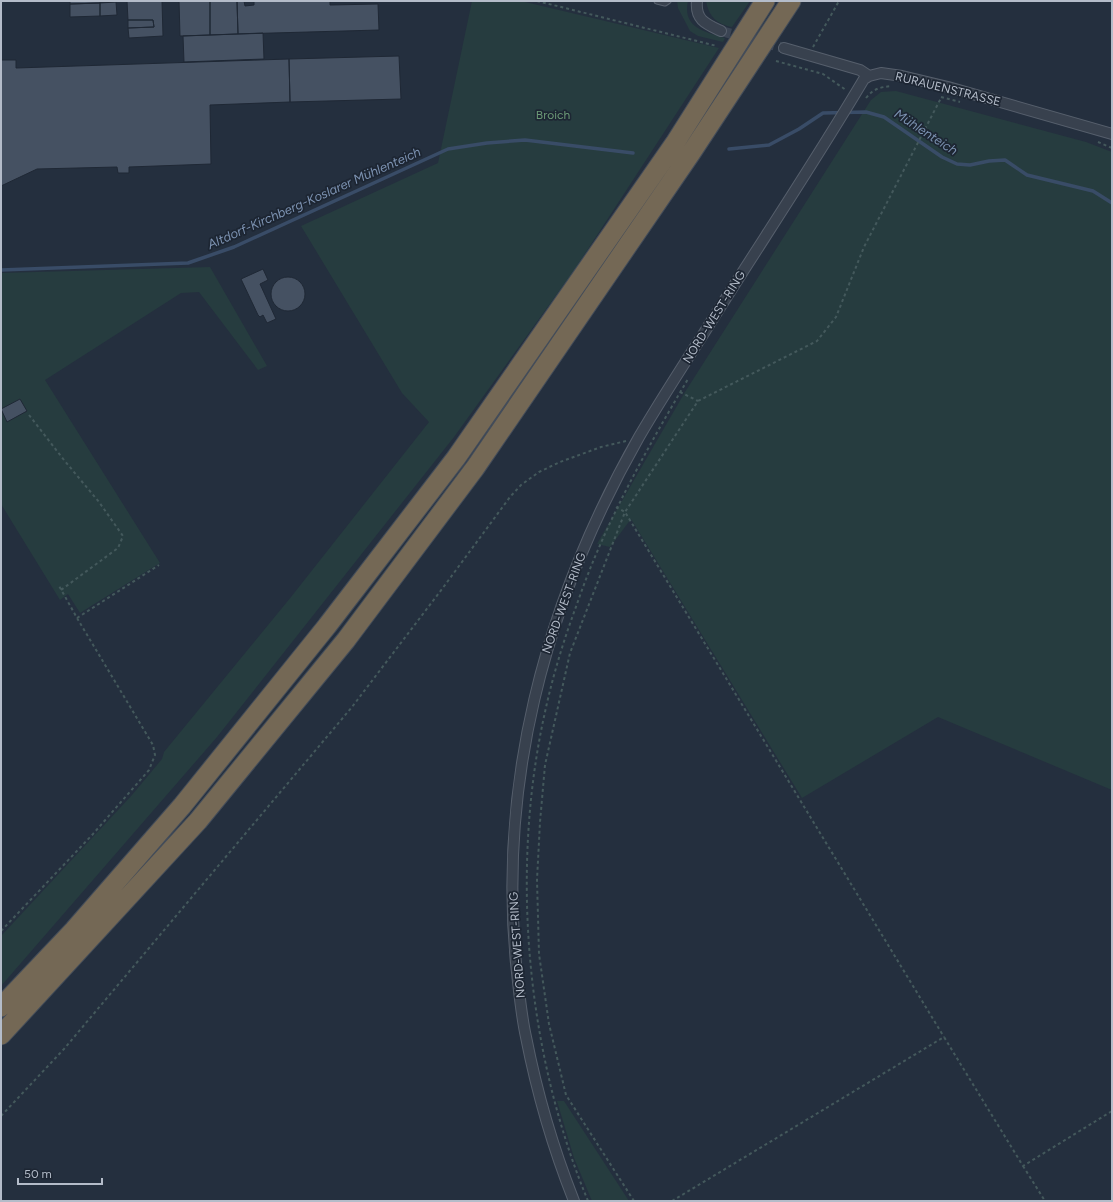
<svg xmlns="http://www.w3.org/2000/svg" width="1113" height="1202" font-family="Figtree,sans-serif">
	<rect width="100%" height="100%" fill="#242f3e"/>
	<path fill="#263c3f" d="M472,1h49l198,47 -144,221 -121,168 -237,300 -216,249v-50l131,-141 30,-36 2,-7 127,-155 138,-175 -27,-29 -101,-167 137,-63z
		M677,1h11c-6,27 17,31 37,37l-2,4 -25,-6 -8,-5 -12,-23z
		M706,1h44l-18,26c-15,-3 -23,-10 -26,-26z
		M896,91l190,51 26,10v638l-174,-73 -136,81 -171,-279 -21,28 -13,-3 88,-152 186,-292 10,-8z
		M210,267l57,99 -9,4 -59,-78 -18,1 -136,87 115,183 -80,50 -12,-19 -8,6 -59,-96v-231z
		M557,1101h7l65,100h-37l-18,-43z"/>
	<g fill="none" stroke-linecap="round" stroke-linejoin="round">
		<path stroke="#394c67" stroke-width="3.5" d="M729,149l40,-4 30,-16 24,-16 43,-1 18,5 58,40 15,7 13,1 19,-4 16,-1 22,15 66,16 19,12
			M1,270l187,-7 46,-16 214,-98 39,-6 38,-3 108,13"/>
	</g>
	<path fill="#455162" stroke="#1f2835" d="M70,1h30v2l-30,1z
		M127,1h35l1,35 -34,2 -1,-10 26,-1 -1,-7h-25z
		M179,1h31v34l-30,1z
		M210,1h27l1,33 -28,1z
		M237,1h7l1,5 9,-1v-4h76v4l48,-1 1,26 -141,4z
		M116,2l1,13 -17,1v-13z
		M100,3v13l-30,1v-13z
		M128,20h25l1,7 -26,1z
		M263,33l1,26 -80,3 -1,-26z
		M399,56l2,43 -111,3 -1,-43z
		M289,59l1,43 -80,3 1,59 -82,3v6h-11l-1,-6 -80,2 -36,17v-126h15v8z
		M263,269l5,11 -8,4 16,35 -9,4 -4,-8 -3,2 -2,-2 -17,-36z
		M271 294a17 17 0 1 1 34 0a17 17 0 1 1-34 0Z
		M20,399l7,12 -20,11 -6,-13z"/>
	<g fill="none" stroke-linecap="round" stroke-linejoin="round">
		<path stroke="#3a4453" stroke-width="10" stroke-dasharray="10 5" stroke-linecap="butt" d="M721,31l63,17"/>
		<defs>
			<path id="service" d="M657,1l8,2 3,-2"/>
			<path id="minor" d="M697,1c-2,19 9,23 24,30
				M784,48l76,22 9,6
				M574,1201c-21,-53 -37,-108 -48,-164 -4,-18 -6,-37 -8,-55 -23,-193 26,-378 121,-545 21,-36 43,-70 65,-104 53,-85 109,-168 160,-254l5,-3 12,-3 21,3 46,11 164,47"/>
			<path id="motorway" d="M1,1007l73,-77 108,-124 145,-180 129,-168 219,-315 90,-142
				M1,1035l197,-214 148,-181 129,-172 216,-315 100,-152"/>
		</defs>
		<use href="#service" stroke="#565f6c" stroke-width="7"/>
		<use href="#minor" stroke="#565f6c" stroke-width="12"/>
		<use href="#motorway" stroke="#434c59" stroke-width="21"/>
		<path stroke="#44595c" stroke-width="2" stroke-dasharray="3 3" stroke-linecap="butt" d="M537,1l180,45
			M813,47l26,-46
			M776,61l47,13 23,16
			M941,97l19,5
			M866,98c7,-9 14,-11 26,-12
			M1098,142l14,6
			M680,392l18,9
			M29,415l35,45 35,42 24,34 -5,12 -57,42
			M616,507l9,5 319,525
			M77,618l82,-53
			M1,931l92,-97 56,-64 6,-15 -2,-10 -76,-127 -19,-34
			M1,1116l63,-67 288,-342 90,-118 68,-92 11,-12 18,-13 21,-10 41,-15 25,-6
			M1023,1166l22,35
			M588,1201c-62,-149 -78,-332 -43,-489 8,-37 19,-73 32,-108 27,-79 69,-154 111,-225
			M634,1201l-68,-106 -17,-71 -10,-70 -2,-74 3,-58 5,-57 25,-112 55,-141 73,-111 119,-60 19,-24 28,-70 77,-149
			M672,1201l272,-164 79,129 89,-55"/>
		<use href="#service" stroke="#38414e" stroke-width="5"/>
		<use href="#minor" stroke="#38414e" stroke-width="10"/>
		<use href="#motorway" stroke="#746855" stroke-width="19"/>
	</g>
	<g text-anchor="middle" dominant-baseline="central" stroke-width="3.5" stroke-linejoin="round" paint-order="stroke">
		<g font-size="12" fill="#b4bcc9" stroke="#1d2633">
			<text transform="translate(948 89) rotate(14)">RURAUENSTRASSE</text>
			<text transform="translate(714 317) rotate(-58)">NORD-WEST-RING</text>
			<text transform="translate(564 603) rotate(-70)">NORD-WEST-RING</text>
			<text transform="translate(517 945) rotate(-94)">NORD-WEST-RING</text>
		</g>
		<g font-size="12" fill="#6b9a76" stroke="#1d2633">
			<text x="553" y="115">Broich</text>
		</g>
		<g font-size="13" font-style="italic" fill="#7c92b1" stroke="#1d2633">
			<text transform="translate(926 132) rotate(33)">Mühlenteich</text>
			<text transform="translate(314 198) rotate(-24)">Altdorf-Kirchberg-Koslarer Mühlenteich</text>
		</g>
	</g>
	<rect width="1113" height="1202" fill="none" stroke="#b4bcc9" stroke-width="4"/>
	<path d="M18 1178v6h84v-6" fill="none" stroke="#b4bcc9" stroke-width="2"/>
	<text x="24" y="1178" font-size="12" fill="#b4bcc9" stroke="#1d2633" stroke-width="3" paint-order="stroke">50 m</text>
</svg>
